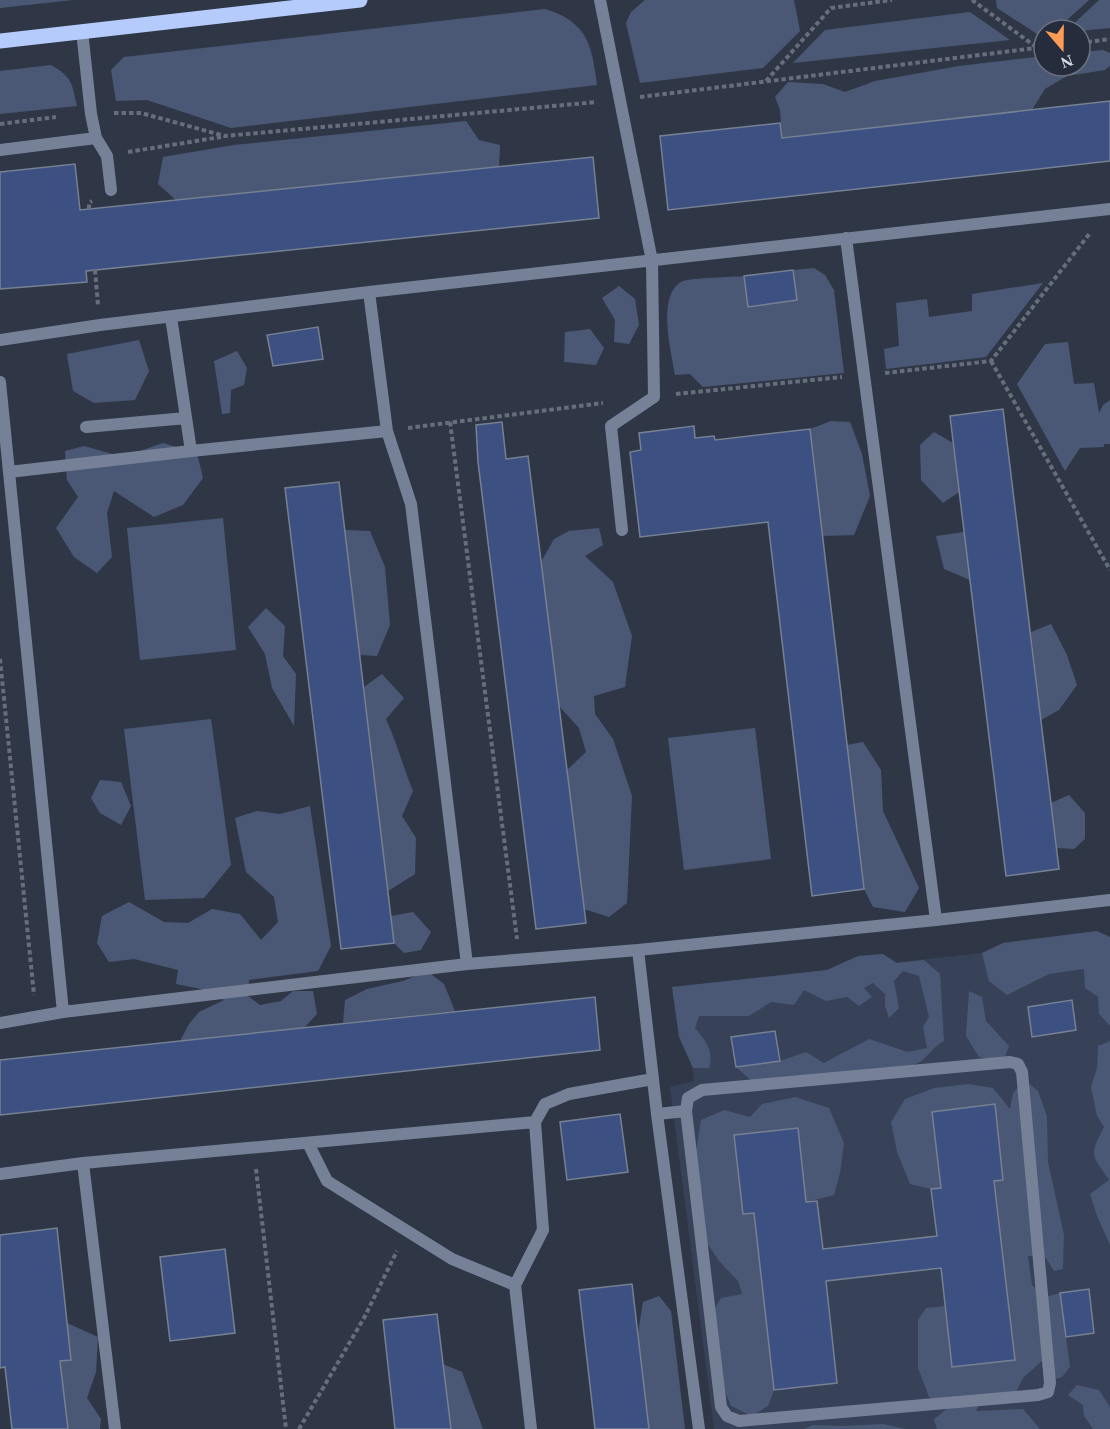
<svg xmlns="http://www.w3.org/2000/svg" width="1110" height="1429" font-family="'Times New Roman',serif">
	<rect width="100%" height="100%" fill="#2f3747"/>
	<path fill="#374157" d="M1110,939v490h-396l-44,-342 24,-6 -5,-40 -17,-54z"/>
	<path fill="#4b5875" d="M0,0h73l-73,8z
		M645,0h149l6,31 -37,37 -123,15 -14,-60 5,-11z
		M996,0h93l-33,30h-12v4h-7l-40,-26z
		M1099,0h11v28l-30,3 -13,-1z
		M545,9c42,13 47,35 52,76l-366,43 -84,-28 -31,1 -5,-31 13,-13z
		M970,12l40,28 -217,23 32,-33z
		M1103,50l7,3v13l-5,4 -38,6 -22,13 -13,21 -250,28 -2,-28 -5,-13 13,-15 35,2 22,8 30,-11 84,-15 85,-10v10h36v-14z
		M51,65c21,12 21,18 26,41l-77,8v-43z
		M466,121l13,19 21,5 -1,22 -323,33 -18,-16 5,-27 71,-12z
		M814,268l11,7 9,15 10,83 -141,14 -13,-13 -15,1c-4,-23 -19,-82 8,-94 9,-3 49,-4 61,-5l4,30 49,-6 -4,-30z
		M1043,283l-57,74 -100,12 -2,-20 15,-3 -3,-43 31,-4 2,18 43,-6v-17z
		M619,286l16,13 4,26 -10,19 -15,-2 1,-22 -13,-22z
		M590,329l14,19 -8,17 -32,-3 1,-30z
		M139,340l10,31 -14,29 -41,3 -21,-12 -6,-37z
		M1068,342l6,42 20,-1 5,30 4,-8 7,-5v44h-6v3l-24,1 -15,23 -48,-87 28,-40z
		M237,351l10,17 -3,17 -13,5 -1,23 -8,1 -8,-53z
		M831,421l19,1 12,32 8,42 -16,39 -31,1 -13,-107z
		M934,432l19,11 6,49 -16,11 -22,-23 -1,-35z
		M163,443l34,10 6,25 -20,27 -29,12 -40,-26 -7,22 5,44 -15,16 -23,-16 -18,-29 22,-31 -11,-17 -2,-29 19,-5 39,11z
		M223,518l13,132 -96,10 -13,-132z
		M599,528l4,17 -18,11 28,26 19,54 -7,51 -31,9 1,18 18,25 19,57 -5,107 -18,14 -25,-8 -17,-139 19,-18 -7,-24 -20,-22 -18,-144 13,-23 15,-8z
		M345,530l25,1 15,36 5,58 -13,31 -17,-1z
		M964,532l6,48 -26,-11 -8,-33z
		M266,608l19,18 -2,30 13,18 -2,52 -22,-38 -7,-34 -17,-27z
		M1051,624l16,31 10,30 -18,25 -18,10 -10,-88z
		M382,674l22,24 -18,21c11,24 17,48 27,72l-11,25 14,22 -1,36 -27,17 -24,-204z
		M211,719l20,146 -27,33 -59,2 -21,-171z
		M755,728l16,131 -87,11 -16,-132z
		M863,742l18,28 2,41 36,77 -14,24 -32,-5 -9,-18 -17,-144z
		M100,780l21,2 10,24 -10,19 -21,-12 -9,-15z
		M1069,795l16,18v26l-11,10 -17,-1 -6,-45z
		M310,806l21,140 -13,25 -69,9 -1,16 12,9 21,-4 12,-10h20l4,23 -13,14 -124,13 9,-17 10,-12 25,-12 -23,-11 -25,-5 2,-14 -44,-11 -25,3 -12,-19 5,-27 27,-14 35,20 24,1 24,-14 28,5 21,26 17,-18 -4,-25 -28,-25 -11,-54 22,-7 23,3z
		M413,912l18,20 -10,18 -17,3 -10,-10 -3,-27z
		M1097,931l13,6v89l-11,-12 -1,-17 -13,-9 -1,-19 -35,5 -42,21 -18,-14 -7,-28 21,-10z
		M883,954l14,9 27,-3 16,14 4,67c-16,9 -15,19 -33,25l-157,17 -18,-16 44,-6 26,-9 18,11 45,-24 39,13 19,-4 -4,-21 6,-10 -10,-41 -16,-5 -9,10 5,27 -10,10 -4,-12v-12l-12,-11 -9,5 8,9 -13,9 -12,-9 -21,4 -22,-11 -10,15 -23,-3 -22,14h-50l-4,12c11,13 19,23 14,40h-16l-14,-31 -7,-50 155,-17 31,-14z
		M427,971l17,13 11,27 -112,12 2,-23 22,-11 36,-8z
		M969,991l13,6 4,24 23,25 -6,16 -24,-5 -13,-21z
		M1110,1041v204l-13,-29 -7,-22 19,-14c-18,-26 -20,-24 -5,-53l-7,-11 -6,-29 6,-19 1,-22z
		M1025,1080l13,11 9,25 1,46 16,73 -1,34 -9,2 -9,-14 -17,-1 4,29 13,12 15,-4 10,74 -8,10 -7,2 -11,-20 -21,19 -8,16 -33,5 -6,12 47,-2 17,20h-103l-3,-10 14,-11 -19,-11 -11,-29v-48l8,-12 19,-2 70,54 -21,-179 9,-1 -8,-75 -63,7 9,76 -10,1 -21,-5 -13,-32 -6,-30 14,-23 29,-11 34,-4 25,4 17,21 3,-16z
		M795,1097l34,11 15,35 -4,30 -6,22 -28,7 -8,-73 -64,7 9,78 11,-1 20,177 -6,16 -16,10 -21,-10 -12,-29 -7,-64 9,-15 21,-4 -4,-13 -19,-20 -12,-18 -12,-84 6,-39 23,-10 26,7 12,-13z
		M659,1296l12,15 14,118h-36l-11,-96 5,-31z
		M67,1323l31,14 -2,35 -9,26 14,21 -1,10h-32l-8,-68 11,-1z
		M443,1364l19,8 21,57h-32z
		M1077,1385l22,5 11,17v22h-17l-9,-13 -1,-11 -15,-10z
		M883,1424l23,5h-102l9,-4 30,1z"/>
	<path fill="#3c5181" stroke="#778093" stroke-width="1.5" d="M1110,101v60l-442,49 -8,-74 120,-13 2,15z
		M593,157l6,61 -513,53 1,11 -87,7v-117l75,-8 5,46z
		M793,270l4,30 -49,7 -4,-31z
		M318,327l5,32 -50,7 -6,-31z
		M1003,409l56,460 -53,7 -56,-460z
		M502,422l4,37 22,-3 58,467 -50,6 -58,-467 -2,-37z
		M694,426l1,12 19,-2 1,4 95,-11 54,460 -52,7 -44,-374 -128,15 -10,-85 11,-2 -2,-17z
		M339,482l55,461 -53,6 -56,-461z
		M595,997l5,53 -600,65v-55z
		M1072,1000l4,30 -44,7 -4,-30z
		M775,1031l5,30 -44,6 -5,-30z
		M995,1104l8,76 -9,1 21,179 -63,7 -11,-99 -115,13 11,102 -63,7 -20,-177 -11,1 -9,-79 64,-7 8,74 11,-1 6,48 114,-13 -6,-47 10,-1 -9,-76z
		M620,1114l8,58 -61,8 -7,-58z
		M57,1228l14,132 -11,1 8,68h-56l-7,-62 -5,1v-133z
		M225,1249l10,84 -65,8 -10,-84z
		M632,1284l17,145h-54l-16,-139z
		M1089,1289l5,44 -28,4 -6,-44z
		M437,1314l14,115h-56l-12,-109z"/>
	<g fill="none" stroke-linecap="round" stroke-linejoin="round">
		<path stroke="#666d7b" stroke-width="4" stroke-dasharray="4.5 3" stroke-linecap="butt" d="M972,0l64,47
			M1080,43l30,-4
			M766,81l65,-73 61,-8
			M640,97l404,-50
			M114,113h27l84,23 372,-34
			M0,124l56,-7
			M128,152l93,-15
			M89,209v-6l3,-2
			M95,270l3,35
			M991,361l119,209
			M885,373l106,-12 99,-128
			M676,394l166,-17
			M450,422l67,517
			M408,428l195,-25
			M0,659l34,336
			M256,1169l30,260
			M299,1429l65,-111 33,-67"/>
		<path stroke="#768198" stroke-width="12" d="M600,0l52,261 2,136 -43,29 11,104
			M82,31l9,83 5,24 11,18 4,34
			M0,150l96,-12
			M846,238l90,682
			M369,292l18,139 24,73 56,460
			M171,317l20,134
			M0,340l100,-15 269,-33 741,-83
			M0,382l63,630
			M86,427l100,-9
			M9,472l182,-21 196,-20
			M638,950l19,164 42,315
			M0,1023l63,-11 404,-48 171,-14 298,-30 174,-20
			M657,1114l29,-3 2,-13 14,-8 308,-28 8,2 4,8 28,311 -2,9 -10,3 -299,26 -12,-5 -6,-9 -35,-296
			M308,1143l19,38 125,78 63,26
			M83,1163l32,266
			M0,1174l83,-11 452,-41 10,-18 24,-10 84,-15
			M531,1429l-16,-144 28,-55 -8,-108"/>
		<path stroke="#b5cbfb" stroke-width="15" d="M0,41l360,-41"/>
	</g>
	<g transform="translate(1062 48) rotate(160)"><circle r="28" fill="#252d3c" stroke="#6b717f" stroke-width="1.5"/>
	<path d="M0-4.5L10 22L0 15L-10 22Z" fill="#fd9c55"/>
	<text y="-9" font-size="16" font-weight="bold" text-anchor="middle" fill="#d3d8e3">N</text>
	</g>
</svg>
